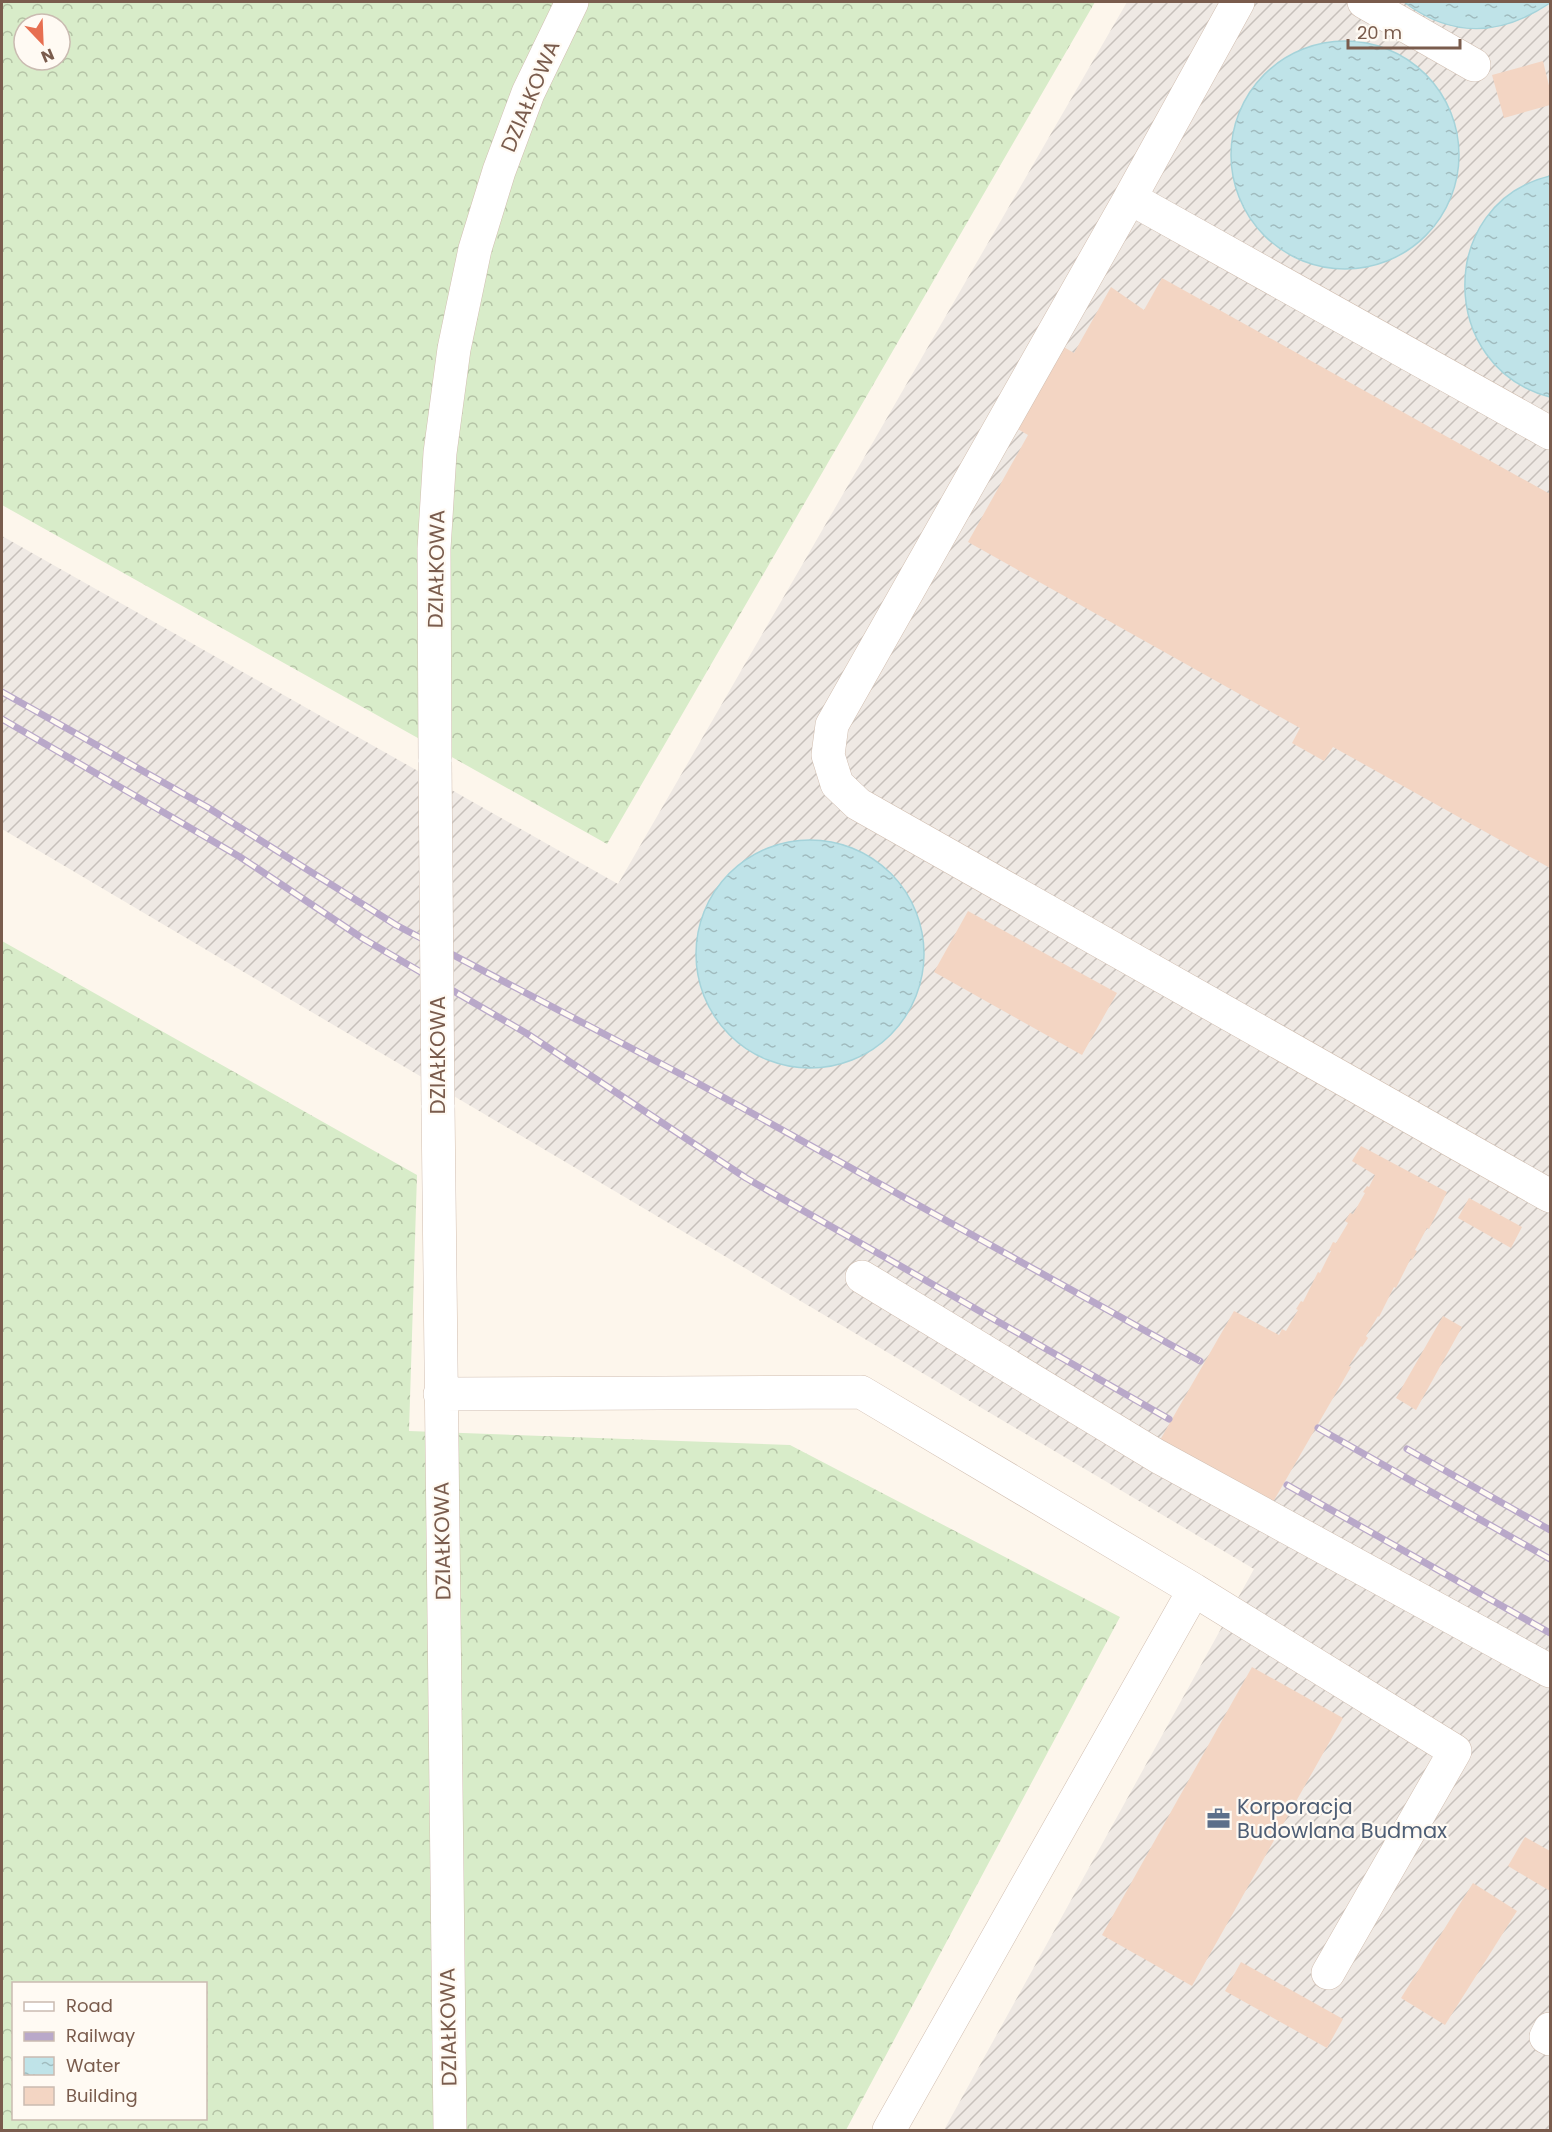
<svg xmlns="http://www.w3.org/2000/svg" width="1552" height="2132" font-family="Poppins,sans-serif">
	<defs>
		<pattern id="industrial-furrows" width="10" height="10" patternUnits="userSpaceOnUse" patternTransform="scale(1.5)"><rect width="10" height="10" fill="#efe9e4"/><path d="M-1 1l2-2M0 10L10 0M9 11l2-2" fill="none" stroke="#c7c0bb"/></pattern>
		<pattern id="forest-crowns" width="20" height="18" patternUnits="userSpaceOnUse" patternTransform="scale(1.5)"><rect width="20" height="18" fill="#d8ecc9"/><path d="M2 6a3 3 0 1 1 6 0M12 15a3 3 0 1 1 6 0" fill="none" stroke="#b4c2a5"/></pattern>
		<pattern id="water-ripples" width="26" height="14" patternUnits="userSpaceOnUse" patternTransform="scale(1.5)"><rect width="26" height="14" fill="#bfe3e8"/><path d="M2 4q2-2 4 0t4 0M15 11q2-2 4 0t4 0" fill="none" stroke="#a0bbbe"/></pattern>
	</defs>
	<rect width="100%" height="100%" fill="#fdf6ec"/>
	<path fill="url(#industrial-furrows)" d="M1127,2h423v2128h-606l310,-561 -1252,-740v-293l616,348z"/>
	<path fill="url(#forest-crowns)" fill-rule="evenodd" d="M2,2h1093l-488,842 -605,-339zM24,24h36v36h-36z
		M2,941l415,234 -8,256 381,14 330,172 -274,513h-844zM14,1984h192v134h-192z"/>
	<path fill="url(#water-ripples)" stroke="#a5d3da" stroke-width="1.5" d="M1404,2h146v1c-49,33 -97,36 -146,-1z
		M1231 155a114 114 0 1 1 228 0a114 114 0 1 1-228 0Z
		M1550,176v221c-113,-29 -114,-194 0,-221z
		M696 954a114 114 0 1 1 228 0a114 114 0 1 1-228 0Z"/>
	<path fill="#f3d5c3" d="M1543,61l7,29v15l-46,13 -12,-43z
		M1162,278l388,216v374l-217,-121 -9,14 -32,-18 8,-15 -332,-186 60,-107 -12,-7 46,-82 12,7 37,-66 33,23z
		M968,911l149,82 -35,62 -148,-83z
		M1361,1146l86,46 -18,37 -2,-1 -12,22 2,1 -5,9 -1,-2 -15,30 -2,-1 -15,30 -1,-1 -12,20 2,2 -6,9 -1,-1 -12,20 2,1 -78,135 -113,-62 74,-129 45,24 3,-6 4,2 12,-21 -2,-1 5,-8 2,1 15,-30 2,1 11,-22 -2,-1 4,-8 3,1 12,-20 -3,-2 5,-8 3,1 12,-21 -2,-1 4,-6 2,1 6,-12 -23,-14z
		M1469,1198l53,29 -11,21 -53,-30z
		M1443,1316l19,11 -46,83 -20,-12z
		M1252,1667l91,51 -151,268 -90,-51z
		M1525,1837l25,14v40l-42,-25z
		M1473,1883l44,28 -72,114 -44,-27z
		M1241,1962l102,57 -16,29 -102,-57z"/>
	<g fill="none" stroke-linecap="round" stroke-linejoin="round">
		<defs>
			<path id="minor" d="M1364,2l110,63
				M1130,198l108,-196
				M1550,433l-420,-235 -298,527 -4,30 9,29 21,20 692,392
				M435,762l-1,-213 6,-96 14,-104 21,-100 24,-78 29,-78 44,-91
				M438,1105l12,1025
				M862,1277l295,179 393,215
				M440,1394l421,-2 333,198 -305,540
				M1194,1590l261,161 -127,222
				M1550,2029l-4,8 4,2"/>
		</defs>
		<use href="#minor" stroke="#d1beb0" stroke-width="34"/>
		<use href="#minor" stroke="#fff" stroke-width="33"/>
		<defs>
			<path id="rail" d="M2,692l205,115 189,118 296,155 508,281
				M2,719l149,86 89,52 122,81 164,95 220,145 423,241
				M1318,1428l232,131
				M1407,1449l143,81
				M1287,1485l263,148"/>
		</defs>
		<use href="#rail" stroke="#b9a8c9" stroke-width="7"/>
		<use href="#rail" stroke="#fffaf3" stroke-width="4.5" stroke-dasharray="14" stroke-linecap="butt"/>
		<defs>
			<path id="minor-bridge" d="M435,762l3,343"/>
		</defs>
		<use href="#minor-bridge" stroke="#d1beb0" stroke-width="34" stroke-linecap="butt"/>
		<use href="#minor-bridge" stroke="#fff" stroke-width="33"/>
	</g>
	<defs>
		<symbol id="office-bare" viewBox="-9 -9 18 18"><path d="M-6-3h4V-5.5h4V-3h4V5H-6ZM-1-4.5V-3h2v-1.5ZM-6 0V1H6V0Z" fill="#5c6f8a" stroke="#fffaf3" stroke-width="2.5" paint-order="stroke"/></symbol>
	</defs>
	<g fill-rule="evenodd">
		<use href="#office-bare" x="1202" y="1802" width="33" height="33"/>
	</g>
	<g text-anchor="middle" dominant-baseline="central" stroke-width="4.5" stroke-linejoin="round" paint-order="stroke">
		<g font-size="21" fill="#7a5c4d" stroke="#fffaf3">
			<text transform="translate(530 96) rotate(-67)">DZIAŁKOWA</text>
			<text transform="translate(436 569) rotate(-89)">DZIAŁKOWA</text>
			<text transform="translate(437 1055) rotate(-90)">DZIAŁKOWA</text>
			<text transform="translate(442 1541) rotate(-91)">DZIAŁKOWA</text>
			<text transform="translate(448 2027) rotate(-91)">DZIAŁKOWA</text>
		</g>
		<g font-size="21" fill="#4e5e75" stroke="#fffaf3" text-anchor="start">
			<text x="1237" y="1806">Korporacja<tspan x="1237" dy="24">Budowlana Budmax</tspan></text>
		</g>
	</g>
	<rect width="1552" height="2132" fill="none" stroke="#7a5c4d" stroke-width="6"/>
	<rect x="12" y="1982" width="195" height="138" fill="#fffaf3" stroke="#cabbb1" stroke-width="1.5"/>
	<rect x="24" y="2002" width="30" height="9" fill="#ffffff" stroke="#cabbb1" stroke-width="1.5"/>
	<text x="66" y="2012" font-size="18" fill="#7a5c4d">Road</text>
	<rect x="24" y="2032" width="30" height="9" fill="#b9a8c9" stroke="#cabbb1" stroke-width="1.5"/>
	<text x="66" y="2042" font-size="18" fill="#7a5c4d">Railway</text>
	<rect x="24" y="2057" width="30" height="18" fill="url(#water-ripples)" stroke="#cabbb1" stroke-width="1.5"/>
	<text x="66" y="2072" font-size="18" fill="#7a5c4d">Water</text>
	<rect x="24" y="2087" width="30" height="18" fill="#f3d5c3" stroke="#cabbb1" stroke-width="1.5"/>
	<text x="66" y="2102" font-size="18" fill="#7a5c4d">Building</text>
	<g transform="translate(42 42) rotate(157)"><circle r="28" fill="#fffaf3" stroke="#cabbb1" stroke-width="1.5"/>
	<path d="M0-4.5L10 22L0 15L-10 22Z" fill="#e76f51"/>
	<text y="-9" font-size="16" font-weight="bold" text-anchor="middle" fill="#7a5c4d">N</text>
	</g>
	<path d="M1348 39v9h112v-9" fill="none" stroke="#7a5c4d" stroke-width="3"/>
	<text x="1357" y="39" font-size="18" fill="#7a5c4d" stroke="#fffaf3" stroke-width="4.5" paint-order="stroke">20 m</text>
</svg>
